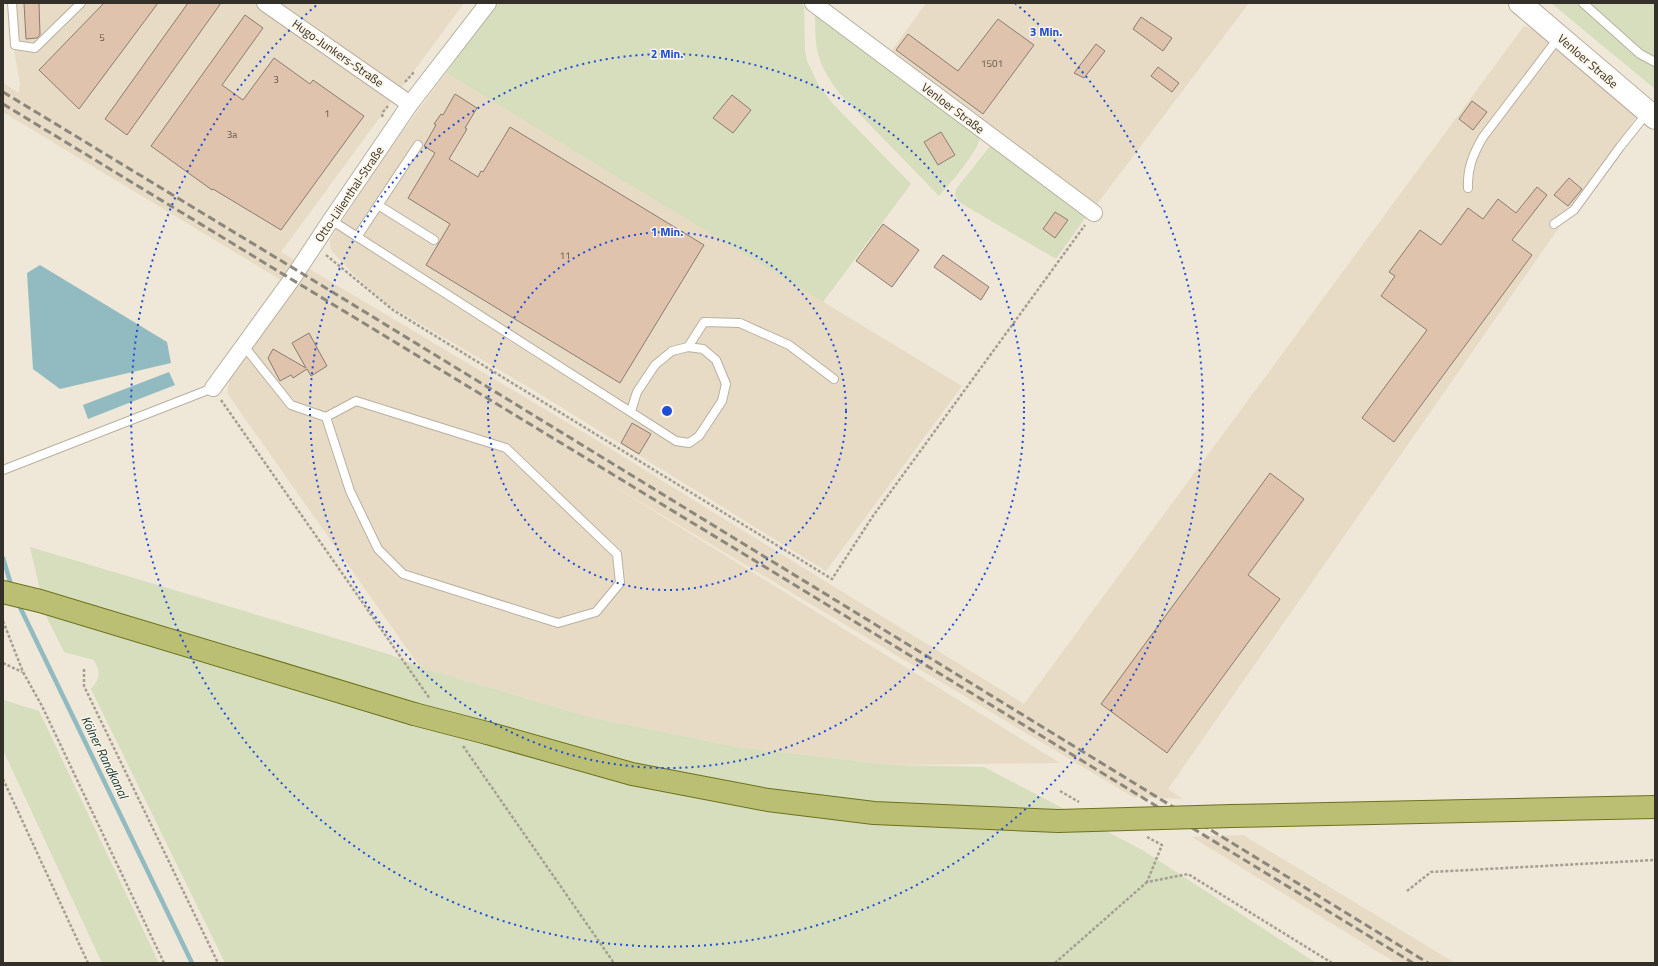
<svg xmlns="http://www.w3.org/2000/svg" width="1658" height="966" font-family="'Titillium Web',sans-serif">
	<rect width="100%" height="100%" fill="#efe7d7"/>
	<path fill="#e7dbc5" d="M10,3h454l-183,249 312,186 431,266 500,-678 13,4 101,84 -470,675 15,10 -50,-2 -531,-318 458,284 -167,2 -156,-18 -147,-30 -170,-50 -193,-274 4,-22 63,-83 -291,-176v-29l16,10 1,-9 -10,-58z
		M926,3h323l-155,205 -204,-155z
		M446,73l516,313 -136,185 -291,-180 -145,-85 -35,-30 -24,-26 -1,-10 51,-79z
		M1243,835l161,97 51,31h-59l-204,-126z"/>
	<path fill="#d6debd" d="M497,3h303l4,3 1,44 2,11 12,25 14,18 78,80 -88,118 -377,-229z
		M1551,3h104v86z
		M815,15l164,120c4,13 -31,50 -40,61l-99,-102c-23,-31 -25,-42 -25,-79z
		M991,145l97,69 -32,45 -97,-57 -4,-7 1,-6z
		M30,547l358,107 32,13 170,50 147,30 156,18 91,2 160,84 172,112h-1091l-134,-274c9,-11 10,-16 3,-29l-30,-8 -18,-36z
		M3,700l36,11 120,252h-57l-99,-213z"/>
	<path fill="#92bbc1" d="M40,265l127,77 4,21 -111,26 -27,-20 -6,-96z
		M169,372l6,13 -87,34 -5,-14z"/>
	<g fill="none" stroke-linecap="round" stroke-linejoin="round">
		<path stroke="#92bbc1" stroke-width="4.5" d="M3,558l9,30
			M18,603l174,360"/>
	</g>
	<path fill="#e0c3ac" stroke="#8a7c72" d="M24,3h15l1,32 -3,3 -11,1z
		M104,3h54l-79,106 -40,-39z
		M188,3h33l-94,132 -22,-16z
		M245,15l18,13 -41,57 21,15 31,-42 36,26 3,-4 51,36 -83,114 -68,-41 -1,1 -61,-44z
		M1141,17l31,21 -9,13 -30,-22z
		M998,19l36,26 -51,69 -87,-64 12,-16 50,37z
		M1096,44l9,7 -21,27 -10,-5z
		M1158,67l21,16 -7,9 -21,-16z
		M455,94l22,14 -12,20 2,1 -18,30 29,18 3,-6 2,1 27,-45 194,118 -84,138 -194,-118 24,-41 -42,-26 27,-45 -11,-7 12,-21 -2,-1 7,-10 2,1z
		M732,95l19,15 -18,23 -20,-15z
		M1472,101l15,11 -14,18 -14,-11z
		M941,132l14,23 -17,10 -14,-23z
		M1569,178l13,11 -14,17 -14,-11z
		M1537,187l10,8 -35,45 20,15 -138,187 -32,-24 65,-88 -46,-34 14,-20 -6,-4 31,-42 21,15 27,-37 15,11 15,-20 18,14z
		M1055,212l13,8 -13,18 -12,-9z
		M883,224l36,26 -27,37 -36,-26z
		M943,255l46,32 -8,13 -47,-33z
		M309,333l18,33 -16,10 -4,-7 -14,9 -2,-3 -11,6 -12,-23 5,-9 33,19 -14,-25z
		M632,423l19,11 -12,20 -18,-11z
		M1270,473l34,26 -56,76 32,24 -113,154 -66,-49z"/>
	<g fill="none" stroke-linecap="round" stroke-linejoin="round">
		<defs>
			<path id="lane" d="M12,3l3,42 20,3 46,-45
				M1583,3l57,51 15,8
				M1468,188c-1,-19 5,-34 15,-51l76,-100
				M378,205l56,35
				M331,220l345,221 13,2 10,-7 23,-35 4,-17 -10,-24 -13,-11 -15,-2 -16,4 -17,14 -18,27 -6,19
				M1554,224l20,-14 46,-63 27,-34
				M357,237l61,-92
				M244,346l47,59 35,12 24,74 28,58 25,25 155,49 38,-11 24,-29 -3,-29 -111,-106 -150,-47 -30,16
				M688,347l16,-25 36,1 49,22 45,34
				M3,470l210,-82"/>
			<path id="street" d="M265,3l145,101
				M813,3l281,210
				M213,388l79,-109 39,-59 79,-116 78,-101"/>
			<path id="secondary" d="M1520,3l135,115"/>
			<path id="primary" d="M3,592l37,9 374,113
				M487,733l145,41 136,26 106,13 184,8
				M1232,816l423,-9"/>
		</defs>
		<use href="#lane" stroke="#b8b0a1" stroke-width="10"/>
		<use href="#street" stroke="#b8b0a1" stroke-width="18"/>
		<use href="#secondary" stroke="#b8b0a1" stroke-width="24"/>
		<use href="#primary" stroke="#6e711c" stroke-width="24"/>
		<path stroke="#a59f93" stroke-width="2.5" stroke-dasharray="3 2" stroke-linecap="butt" d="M405,82l10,-11
			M382,117l1,-5 5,-6
			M326,255l67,55 439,269 41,-63 212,-291
			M221,400l209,299
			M3,621l20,51 19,34 122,257
			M3,663l19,9
			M84,669v17l134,277
			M463,746l151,217
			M3,779l85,184
			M1060,791l19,11
			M1147,837l15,8 -15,37 41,-8 144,89
			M1407,891l24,-19 224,-12
			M1055,963l92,-81"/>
		<use href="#lane" stroke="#fff" stroke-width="8"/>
		<use href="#street" stroke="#fff" stroke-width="16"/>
		<use href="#secondary" stroke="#fff" stroke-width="22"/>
		<use href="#primary" stroke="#bbbf73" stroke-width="22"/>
		<path stroke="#8c877c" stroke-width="3" stroke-dasharray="8 4" stroke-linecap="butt" d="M3,92l295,179 1130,692
			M3,104l777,472 633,387"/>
		<defs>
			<path id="primary-bridge" d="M414,714l73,19
				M1058,821l174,-5"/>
		</defs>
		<use href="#primary-bridge" stroke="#6e711c" stroke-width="24" stroke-linecap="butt"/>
		<use href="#primary-bridge" stroke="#bbbf73" stroke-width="22"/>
	</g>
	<g fill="none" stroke="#1d4ed8" stroke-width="2" stroke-dasharray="2 4">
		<circle cx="667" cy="411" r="179"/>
		<circle cx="667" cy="411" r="357"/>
		<path d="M1015 3A536 536 0 1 1 319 3"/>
	</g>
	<g text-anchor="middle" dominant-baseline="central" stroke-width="3" stroke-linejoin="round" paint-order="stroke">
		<g font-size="10" fill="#5e554a">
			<text x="102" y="37">5</text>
			<text x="992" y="63">1501</text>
			<text x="276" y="79">3</text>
			<text x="327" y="113">1</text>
			<text x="232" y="134">3a</text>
			<text x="565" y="255">11</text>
		</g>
		<g font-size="12" fill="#33302a" stroke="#fcf4e4">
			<text transform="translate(338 53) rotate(35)">Hugo-Junkers-Straße</text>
			<text transform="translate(1588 61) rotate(41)">Venloer Straße</text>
			<text transform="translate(953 108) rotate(37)">Venloer Straße</text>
			<text transform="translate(349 194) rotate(-56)">Otto-Lilienthal-Straße</text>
		</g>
		<g font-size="13" font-style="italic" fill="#0a3439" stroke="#fcf4e4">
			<text transform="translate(105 757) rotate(64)">Kölner Randkanal</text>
		</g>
	</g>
	<circle cx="667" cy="411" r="6" fill="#1d4ed8" stroke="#fcf4e4" stroke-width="2"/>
	<g font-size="12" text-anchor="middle" font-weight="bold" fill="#1d4ed8" stroke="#fcf4e4" stroke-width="3" stroke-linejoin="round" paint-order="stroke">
		<text x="1046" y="36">3 Min.</text>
		<text x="667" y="58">2 Min.</text>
		<text x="667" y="236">1 Min.</text>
	</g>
	<rect width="1658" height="966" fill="none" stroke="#33302a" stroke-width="8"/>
</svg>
